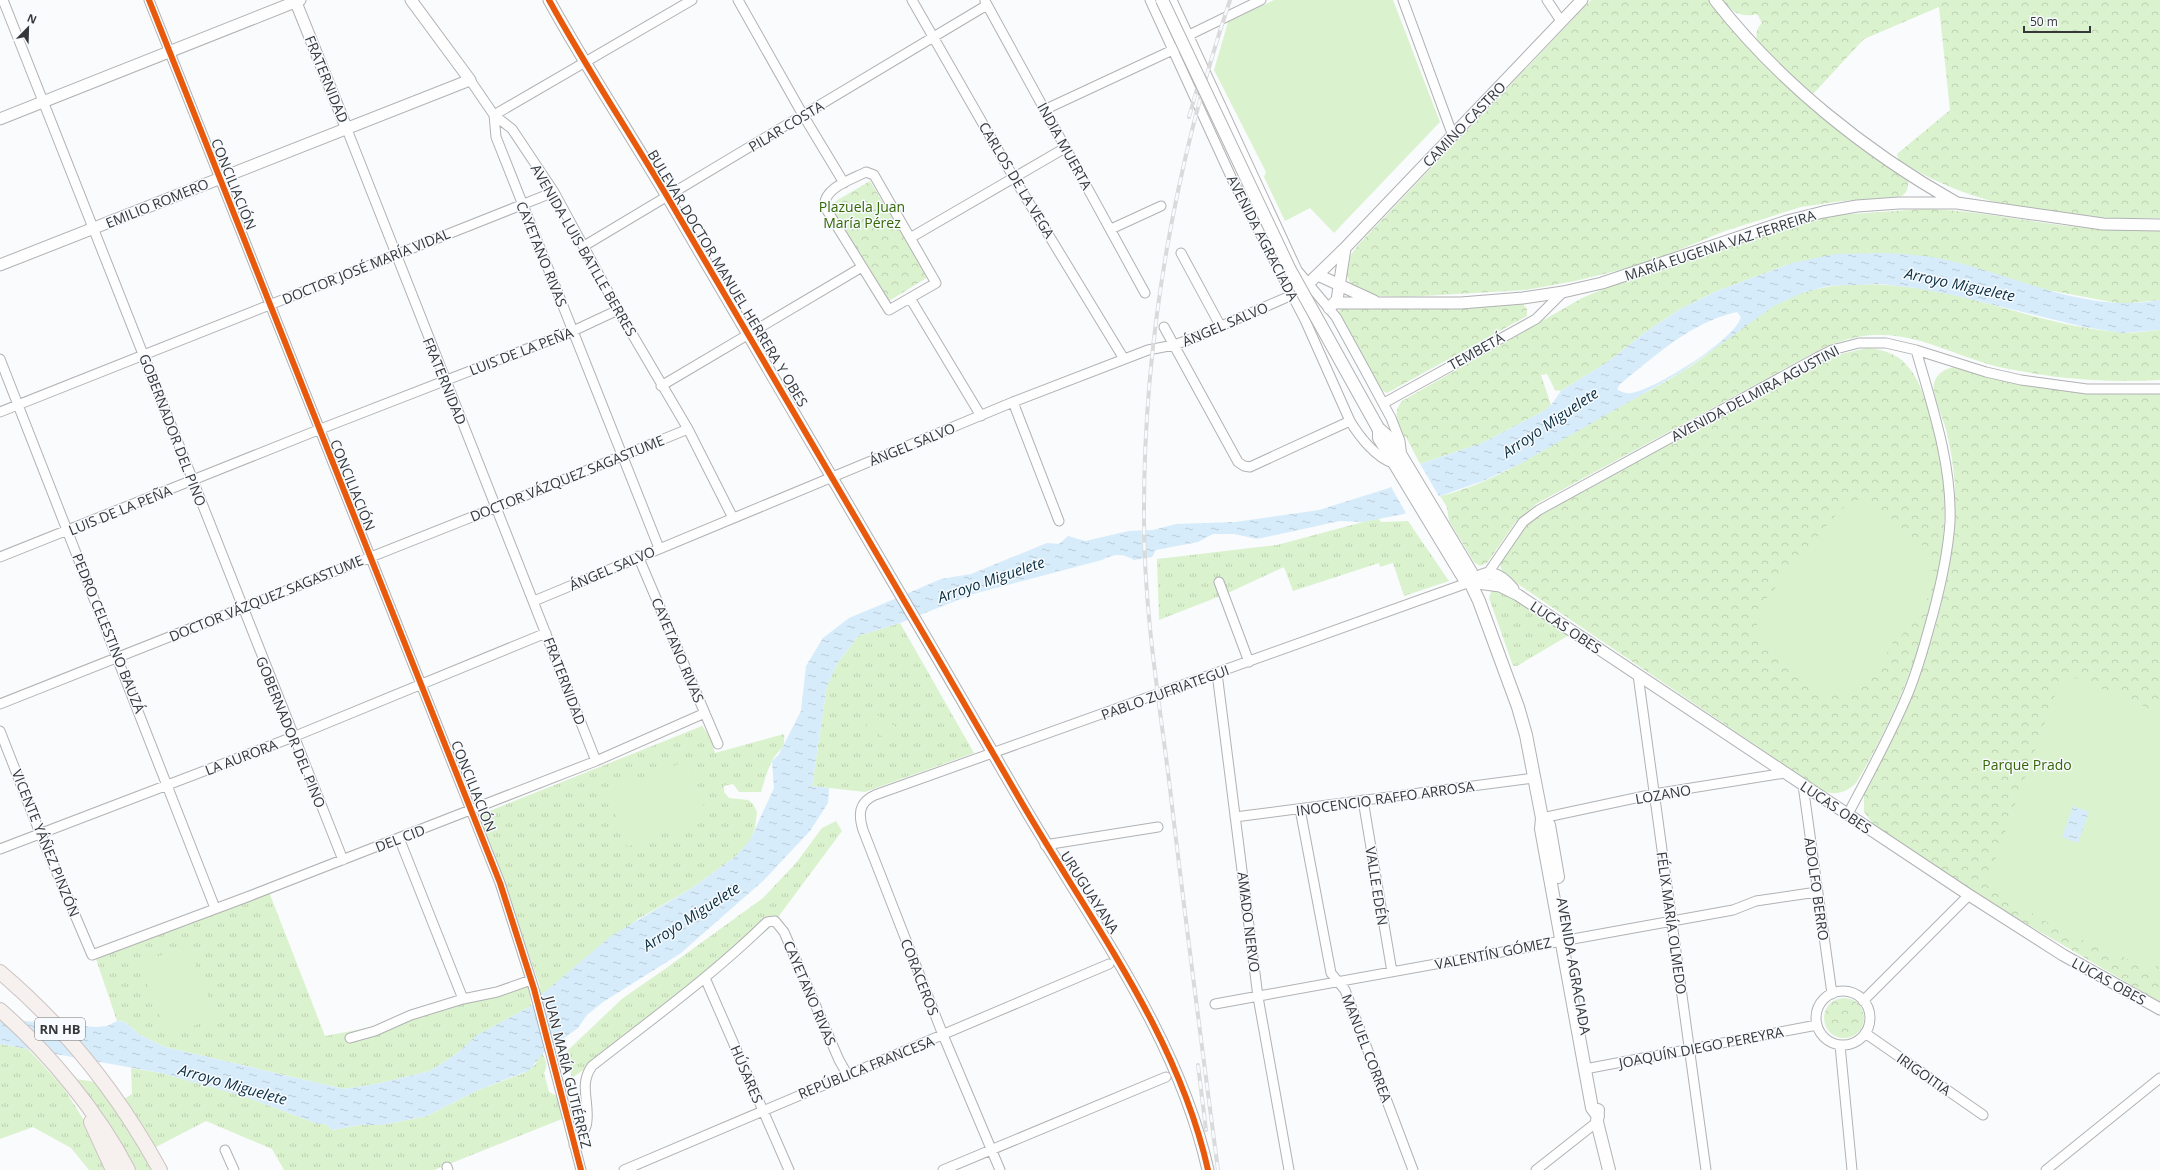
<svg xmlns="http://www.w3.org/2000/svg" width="2160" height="1170" font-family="'Open Sans',sans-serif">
	<defs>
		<pattern id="grass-tufts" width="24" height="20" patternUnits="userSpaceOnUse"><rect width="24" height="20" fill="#dbf2cf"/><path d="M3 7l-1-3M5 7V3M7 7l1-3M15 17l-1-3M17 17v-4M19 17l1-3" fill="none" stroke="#bdd0b2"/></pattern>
		<pattern id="park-crowns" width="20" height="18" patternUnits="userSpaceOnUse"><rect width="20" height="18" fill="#dbf2cf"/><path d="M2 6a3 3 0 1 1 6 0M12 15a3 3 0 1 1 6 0" fill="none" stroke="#bdd0b2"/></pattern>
		<pattern id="water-ripples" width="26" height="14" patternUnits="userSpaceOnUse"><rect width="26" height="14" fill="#d7ecfa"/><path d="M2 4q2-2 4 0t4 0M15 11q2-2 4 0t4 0" fill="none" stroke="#b9cbd7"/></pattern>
	</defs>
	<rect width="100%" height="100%" fill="#f9fbfd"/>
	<path fill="url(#grass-tufts)" d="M1378,518l3,4 27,-1 41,60 -45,15 -11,-33 -13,4 -1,-4 -86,28 -9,-24 -56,26 -69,27 -2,-61 120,-14z
		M1497,588l74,46 -54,32h-4l-24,-68 3,-9z
		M900,623l74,130 -109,39 -53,-6 15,-100 10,-22 21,-28z
		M702,726l8,11 5,16 69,-19c2,17 -6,15 -12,27 -5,10 -8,21 -11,31h-22l-6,-8 -9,2v6l5,6 19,2 5,4 4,8 -2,16 -5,13 -14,15 -44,32 -54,31 -98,77v-10l-60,-167 2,-5z
		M836,821l6,10 -72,97 -49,39 -25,23 -124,88 -6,-26 57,-54 42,-29 98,-71 33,-35 26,-35z
		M269,892l56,144 74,-14 128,-37 3,8 1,13 -53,29 -22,19 -26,17 -54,13 -32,5 -179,-42 -25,-12 -15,-13 -8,-1 -21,-62z
		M0,1044l28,5 35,38 26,41 20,42h-20l-18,-22 -38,-21 -33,12z
		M538,1047c5,8 12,16 6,26l5,19 8,4 5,23 -128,51h-150l-12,-21 -66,-28 -50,26 -32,-48 8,-5 -1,-26 30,5 82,23 75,28h7l8,6 26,-5h23l45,-9 49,-25 48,-18 12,-9z
		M76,1079l19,3 20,27 37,61h-16l-24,-40z"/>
	<path fill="url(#park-crowns)" d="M1591,0h119l26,31 172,145c1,10 0,19 -10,21l-56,4 -41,6 -76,24 -80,33 -70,17 -49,9 -120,7 -30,-1 -24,-10c-11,-18 -5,-27 7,-42z
		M1721,0h439v218c-73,2 -154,-5 -221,-36 -14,-6 -27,-14 -40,-22l-2,-6 53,-44 -11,-103 -75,32 -51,55c-13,-12 -49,-39 -56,-55 -2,-6 1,-12 5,-16l-5,-9c-16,4 -25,-2 -36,-14z
		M870,181l58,96 -39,24 -60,-96z
		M1924,209c46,1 90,10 136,16 33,4 66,6 100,6v69l-38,4 -69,-13 -261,-28 -75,28 -35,17 -38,25 -35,28 -48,30 -6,-1 -8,-16 -6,1 10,30 -9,7 -60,31 -62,21 -14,-27h-3c-5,-14 -11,-24 -1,-36l180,-103 33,-14 58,-17 53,-21 73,-23 38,-8z
		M1852,284c34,0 68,3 102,11 55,13 110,33 166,37 13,2 27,-1 40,-2v50c-51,3 -101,-1 -151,-11 -44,-8 -88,-36 -132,-34 -21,0 -40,7 -58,15l-283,154 -21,19 -28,40 -7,3 -6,-4 -25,-41 -2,-14 -7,-11c54,-13 103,-46 151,-74 33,-19 68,-35 100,-56 28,-19 53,-44 83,-61 24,-13 50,-19 78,-21z
		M1507,304h16l4,5v7l-140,77 -4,-2 -3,-4 -41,-72 1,-7z
		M1867,348c41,3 51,29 62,63 7,25 13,51 15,77 7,96 -39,214 -88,295 -10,10 -23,14 -36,6l-308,-209 -10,-9 -2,-7 20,-31 16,-18 287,-154 14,-6z
		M1954,367c23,3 46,12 69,17 44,9 92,12 137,9v609l-157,-92 -129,-85 -10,-13v-19c20,-45 44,-90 61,-135 19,-52 29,-108 30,-163 0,-22 -4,-44 -9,-66 -3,-11 -15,-36 -12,-46 3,-10 11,-14 20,-16z
		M1824 1018a20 20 0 1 1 40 0a20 20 0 1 1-40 0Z"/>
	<path fill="#dbf2cf" d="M1274,0h119l47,122 -106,111 -24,-25 -25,13 -21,-44 2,-5 -52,-102 14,-48z
		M1863,497l69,56 -2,17 4,1 -6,27 -5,6 3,2 -29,35 -5,-4 -3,3 5,5 -45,51 -8,-7 -3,4 -7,-6 -4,7 -46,-37 -28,-27 6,-8 -6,-7 79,-96 12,-12z
		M2063,673l97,40v244l-6,13 -91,-38 -77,-47z
		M874,713l24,15 -9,13 -23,-15z
		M687,761l21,56 -81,30 -20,-56z
		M187,945l29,72 -48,19 -29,-72z"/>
	<path fill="url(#water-ripples)" fill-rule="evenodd" d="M1886,253c15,1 31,2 46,4 75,13 150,58 228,43v30l-38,3 -38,-6 -131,-32 -38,-7 -35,-4 -52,2 -26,7 -28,13 -91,65 -161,92 -39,18 -43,15 -36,18 -41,8 -23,-1 -83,18 -23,-5h-21l-15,8 -42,8 -4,7 -18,3c-12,-7 -20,-6 -32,0l-129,34 -73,29 -42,13 -21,28 -10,22 -15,100 17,2 -1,15 -18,28 -46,49 -83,73 -78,49 -16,13 -9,13 -36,26 -12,16 -54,21 -49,25 -45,9h-23l-26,5 -8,-6h-7l-75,-28 -82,-23 -161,-29v-25l96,8 11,-1 10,-5 8,1 15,13 25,12 179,42 32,-5 54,-13 26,-17 21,-19 54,-29 9,-10 71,-60 81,-48 44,-32 14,-16 24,-52 -2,-27 7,-7 22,-43 5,-45 17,-28 26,-20 43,-18 49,-21 30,-5 76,-31 12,1 9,-8 17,5 44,-10 24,-1 23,-6 59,-2 84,-12 70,-22 31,-24 62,-21 60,-31 9,-7 10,-14 48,-30 35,-28 38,-25 35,-17 75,-28 43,-9zM1737,312l4,5c-6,23 -86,72 -109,76 -6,1 -11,-1 -15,-4l3,-5c37,-29 69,-61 117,-72z
		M2073,806l16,6 -11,31 -16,-6z"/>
	<path fill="#f9fbfd" d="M1419,462l21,36 -33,17 -17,-30z"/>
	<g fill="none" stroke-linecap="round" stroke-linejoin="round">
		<defs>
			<path id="minor" d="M3,0l340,860
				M149,0l351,883 34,106 47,181
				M738,0l65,115 41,68
				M912,0l102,178 110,181
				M1150,0l82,179 73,141 45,101c9,15 26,37 43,42
				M1172,0l125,270 39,47 28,51 27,50 9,23 2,16
				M1403,0l50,136
				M1547,0l14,21
				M985,1l160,292
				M1183,38l78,-38
				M470,80l24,35 18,14 42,63 64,118 70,119 45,89
				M1044,110l133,-62
				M494,115l2,22 163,411
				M494,115l198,-115
				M346,127l250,634
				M866,172l8,3 62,108 -47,27 -64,-103c-3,-19 28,-28 41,-35z
				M1111,229l50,-23
				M910,238l155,-90
				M584,246l403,-241
				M1181,253l40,74
				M910,298l71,118
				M1164,327l74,135 6,4 6,1 100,-46
				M0,359l215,549
				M661,386l201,-119
				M1013,402l46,119
				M1384,403l152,-84 27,-27
				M0,412l554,-220
				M638,556l80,188
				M0,557l318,-127 255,-99 45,-21
				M1488,573l35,-51 16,-12 279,-153 14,-7 27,-7h27l30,7 70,22 35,8 66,9h73
				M1219,582l30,80
				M534,601l479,-199 135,-52 26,-5 20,-7 98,-43 13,-9
				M1217,673l41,324 31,173
				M1638,675l68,495
				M0,704l497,-197 191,-78
				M0,731l40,102 52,122 155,-58 349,-136 109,-48
				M1803,785l29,209
				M1363,800l29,172
				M1300,809l31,164 14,17 68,180
				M1848,814c20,-38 41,-76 58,-116 12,-27 19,-56 27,-84 8,-30 15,-61 17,-92 2,-59 -18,-116 -34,-172
				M1235,817l299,-39
				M1542,818l112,-24 131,-21
				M399,838l64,161
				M1045,845l113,-18
				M0,849l293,-112 253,-104
				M705,978l84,192
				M1816 1018a27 27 0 1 1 54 0a27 27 0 1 1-54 0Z
				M1863,1001l106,-106
				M1215,1004l518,-94 23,-9 61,-9
				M1865,1033l118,82
				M350,1038l25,-7 36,-16 52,-16 34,-7 34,-12
				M1840,1045l12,125
				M1585,1069l232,-44
				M574,1145c5,-7 13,-15 13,-25 2,-20 -8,-36 5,-54 60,-47 121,-91 175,-144l8,-1 9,11 55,128 8,14
				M225,1150l9,20
				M447,1167l1,3
				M624,1170l485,-206
				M943,1170l223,-93
				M1000,1170l-57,-135 -80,-205c-5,-16 -4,-28 12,-35l595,-213
				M1536,1170l61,-48
				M2046,1170l114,-92"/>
			<path id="tertiary" d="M295,0l51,127
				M549,0c38,69 82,135 122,203 116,198 233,396 348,595 69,120 158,234 189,372
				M1715,0c64,82 151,152 242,203
				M0,119l300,-119
				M0,265l470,-185 -59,-80
				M1318,275l56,26
				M1308,284l37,-36 237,-248
				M1336,303h125l62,-5 40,-6 39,-9 185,-62 36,-9 34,-6 42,-3h58l146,21 57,1
				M1329,308l8,-8 8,-52
				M1470,582l30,4 18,9 451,300 94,60 97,54
				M1470,582c18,-14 29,-10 43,7"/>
			<path id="secondary" d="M1378,428l9,8 15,21 69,115 -1,10 9,19 39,106 8,28 16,83 -1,11 51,279 6,8
				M1379,430v8l84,139 7,5
				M1542,818l7,7 9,52
				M1598,1110l-1,12 12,48"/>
			<path id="trunk" d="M0,972c65,55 119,123 160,198
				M0,1010c49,43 98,102 128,160
				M91,1122l22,48"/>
		</defs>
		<use href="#minor" stroke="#b1b2b4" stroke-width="11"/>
		<use href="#tertiary" stroke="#b1b2b4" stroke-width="13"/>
		<use href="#secondary" stroke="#b1b2b4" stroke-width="14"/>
		<use href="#trunk" stroke="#cac3c2" stroke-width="16"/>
		<use href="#minor" stroke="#fefeff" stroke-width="9"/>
		<use href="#tertiary" stroke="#fefeff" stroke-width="11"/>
		<use href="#secondary" stroke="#fefeff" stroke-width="12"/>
		<use href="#trunk" stroke="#f6f0ee" stroke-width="14"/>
		<defs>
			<path id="rail" d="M1189,117l10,-35
				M1198,1065l8,65
				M1218,1170c-17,-130 -34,-260 -49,-390 -11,-86 -25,-173 -25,-260 -1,-177 30,-352 86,-520"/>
		</defs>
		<use href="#rail" stroke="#dadada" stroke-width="4"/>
		<use href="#rail" stroke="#f7fbff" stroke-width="2.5" stroke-dasharray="8" stroke-linecap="butt"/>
		<defs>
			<path id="secondary-bridge" d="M1162,0l128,270 88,158"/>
		</defs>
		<use href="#secondary-bridge" stroke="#b1b2b4" stroke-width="14" stroke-linecap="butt"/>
		<use href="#secondary-bridge" stroke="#fefeff" stroke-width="12"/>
		<defs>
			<path id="cycleway" d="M149,0l351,883 34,106 47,181
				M549,0c38,69 82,135 122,203 116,198 233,396 348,595 69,120 158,234 189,372"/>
		</defs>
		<use href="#cycleway" stroke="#f7fbff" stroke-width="8"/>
		<use href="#cycleway" stroke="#e8590c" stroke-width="6"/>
	</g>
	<g text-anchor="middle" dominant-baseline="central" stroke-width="3" stroke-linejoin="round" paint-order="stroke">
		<rect fill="#f7fbff" stroke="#707274" stroke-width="1" x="35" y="1018" width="50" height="22" rx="3"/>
		<g font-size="13" font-weight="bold" fill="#363738">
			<text x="60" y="1029">RN HB</text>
		</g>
		<g font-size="14" fill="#363738" stroke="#f7fbff">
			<text transform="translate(327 79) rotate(68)">FRATERNIDAD</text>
			<text transform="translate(1464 124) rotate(-46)">CAMINO CASTRO</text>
			<text transform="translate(786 126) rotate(-31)">PILAR COSTA</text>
			<text transform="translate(1065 146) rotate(61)">INDIA MUERTA</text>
			<text transform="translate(1017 180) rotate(59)">CARLOS DE LA VEGA</text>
			<text transform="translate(234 184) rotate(68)">CONCILIACIÓN</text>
			<text transform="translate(157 203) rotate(-22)">EMILIO ROMERO</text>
			<text transform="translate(1263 238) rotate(63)">AVENIDA AGRACIADA</text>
			<text transform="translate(1720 245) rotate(-18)">MARÍA EUGENIA VAZ FERREIRA</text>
			<text transform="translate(584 250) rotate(60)">AVENIDA LUIS BATLLE BERRES</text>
			<text transform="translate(542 254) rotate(68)">CAYETANO RIVAS</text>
			<text transform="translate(366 266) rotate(-22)">DOCTOR JOSÉ MARÍA VIDAL</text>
			<text transform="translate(728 278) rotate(59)">BULEVAR DOCTOR MANUEL HERRERA Y OBES</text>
			<text transform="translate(1225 324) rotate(-23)">ÁNGEL SALVO</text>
			<text transform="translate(521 351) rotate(-21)">LUIS DE LA PEÑA</text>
			<text transform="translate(1476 351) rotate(-29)">TEMBETÁ</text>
			<text transform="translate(445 381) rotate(68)">FRATERNIDAD</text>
			<text transform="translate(1755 393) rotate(-28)">AVENIDA DELMIRA AGUSTINI</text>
			<text transform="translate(173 430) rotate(69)">GOBERNADOR DEL PINO</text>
			<text transform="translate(912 444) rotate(-22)">ÁNGEL SALVO</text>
			<text transform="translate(567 478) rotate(-22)">DOCTOR VÁZQUEZ SAGASTUME</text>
			<text transform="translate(353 485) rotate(68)">CONCILIACIÓN</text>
			<text transform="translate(120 510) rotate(-22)">LUIS DE LA PEÑA</text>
			<text transform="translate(612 568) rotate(-23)">ÁNGEL SALVO</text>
			<text transform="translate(266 598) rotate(-22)">DOCTOR VÁZQUEZ SAGASTUME</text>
			<text transform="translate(1566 627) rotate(34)">LUCAS OBES</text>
			<text transform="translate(109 633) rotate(68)">PEDRO CELESTINO BAUZÁ</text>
			<text transform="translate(678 650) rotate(67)">CAYETANO RIVAS</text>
			<text transform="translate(565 681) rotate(69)">FRATERNIDAD</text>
			<text transform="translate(1165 692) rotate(-20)">PABLO ZUFRIATEGUI</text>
			<text transform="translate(291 732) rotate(68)">GOBERNADOR DEL PINO</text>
			<text transform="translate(241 757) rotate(-21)">LA AURORA</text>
			<text transform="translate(474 786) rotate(68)">CONCILIACIÓN</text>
			<text transform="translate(1663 794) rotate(-10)">LOZANO</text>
			<text transform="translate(1385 798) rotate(-8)">INOCENCIO RAFFO ARROSA</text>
			<text transform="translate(1836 807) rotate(34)">LUCAS OBES</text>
			<text transform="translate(400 838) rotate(-21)">DEL CID</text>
			<text transform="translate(46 843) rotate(68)">VICENTE YÁÑEZ PINZÓN</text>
			<text transform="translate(1377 886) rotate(81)">VALLE EDÉN</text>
			<text transform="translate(1817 889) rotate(82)">ADOLFO BERRO</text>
			<text transform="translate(1090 892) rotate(57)">URUGUAYANA</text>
			<text transform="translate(1249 922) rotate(83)">AMADO NERVO</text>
			<text transform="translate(1672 923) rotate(82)">FÉLIX MARÍA OLMEDO</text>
			<text transform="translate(1493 953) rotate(-11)">VALENTÍN GÓMEZ</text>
			<text transform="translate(1574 966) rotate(80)">AVENIDA AGRACIADA</text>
			<text transform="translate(920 977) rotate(69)">CORACEROS</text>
			<text transform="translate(2109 981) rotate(29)">LUCAS OBES</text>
			<text transform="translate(810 993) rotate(67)">CAYETANO RIVAS</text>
			<text transform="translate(1701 1047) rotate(-11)">JOAQUÍN DIEGO PEREYRA</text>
			<text transform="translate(1367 1048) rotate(69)">MANUEL CORREA</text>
			<text transform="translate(866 1067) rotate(-22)">REPÚBLICA FRANCESA</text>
			<text transform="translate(568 1072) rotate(76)">JUAN MARÍA GUTIÉRREZ</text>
			<text transform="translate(747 1074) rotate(67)">HÚSARES</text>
			<text transform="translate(1924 1074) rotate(35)">IRIGOITIA</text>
		</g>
		<g font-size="14" fill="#366604" stroke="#f7fbff">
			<text x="862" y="206">Plazuela Juan<tspan x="862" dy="16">María Pérez</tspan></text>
			<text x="2027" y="764">Parque Prado</text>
		</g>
		<g font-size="15" font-style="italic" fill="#0a2d3f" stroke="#f7fbff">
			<text transform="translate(1960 284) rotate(12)">Arroyo Miguelete</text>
			<text transform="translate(1550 422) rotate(-34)">Arroyo Miguelete</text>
			<text transform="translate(991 579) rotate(-19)">Arroyo Miguelete</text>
			<text transform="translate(691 916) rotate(-33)">Arroyo Miguelete</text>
			<text transform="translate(233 1084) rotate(16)">Arroyo Miguelete</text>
		</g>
	</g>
	<g transform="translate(28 28) rotate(23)" stroke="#f7fbff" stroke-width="3" paint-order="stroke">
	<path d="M0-3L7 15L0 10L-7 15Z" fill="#363738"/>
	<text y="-6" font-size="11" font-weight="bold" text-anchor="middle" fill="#363738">N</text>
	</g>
	<path d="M2024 26v6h66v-6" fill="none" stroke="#363738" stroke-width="2"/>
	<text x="2030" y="26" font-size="12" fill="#363738" stroke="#f7fbff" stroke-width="3" paint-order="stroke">50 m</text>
</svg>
